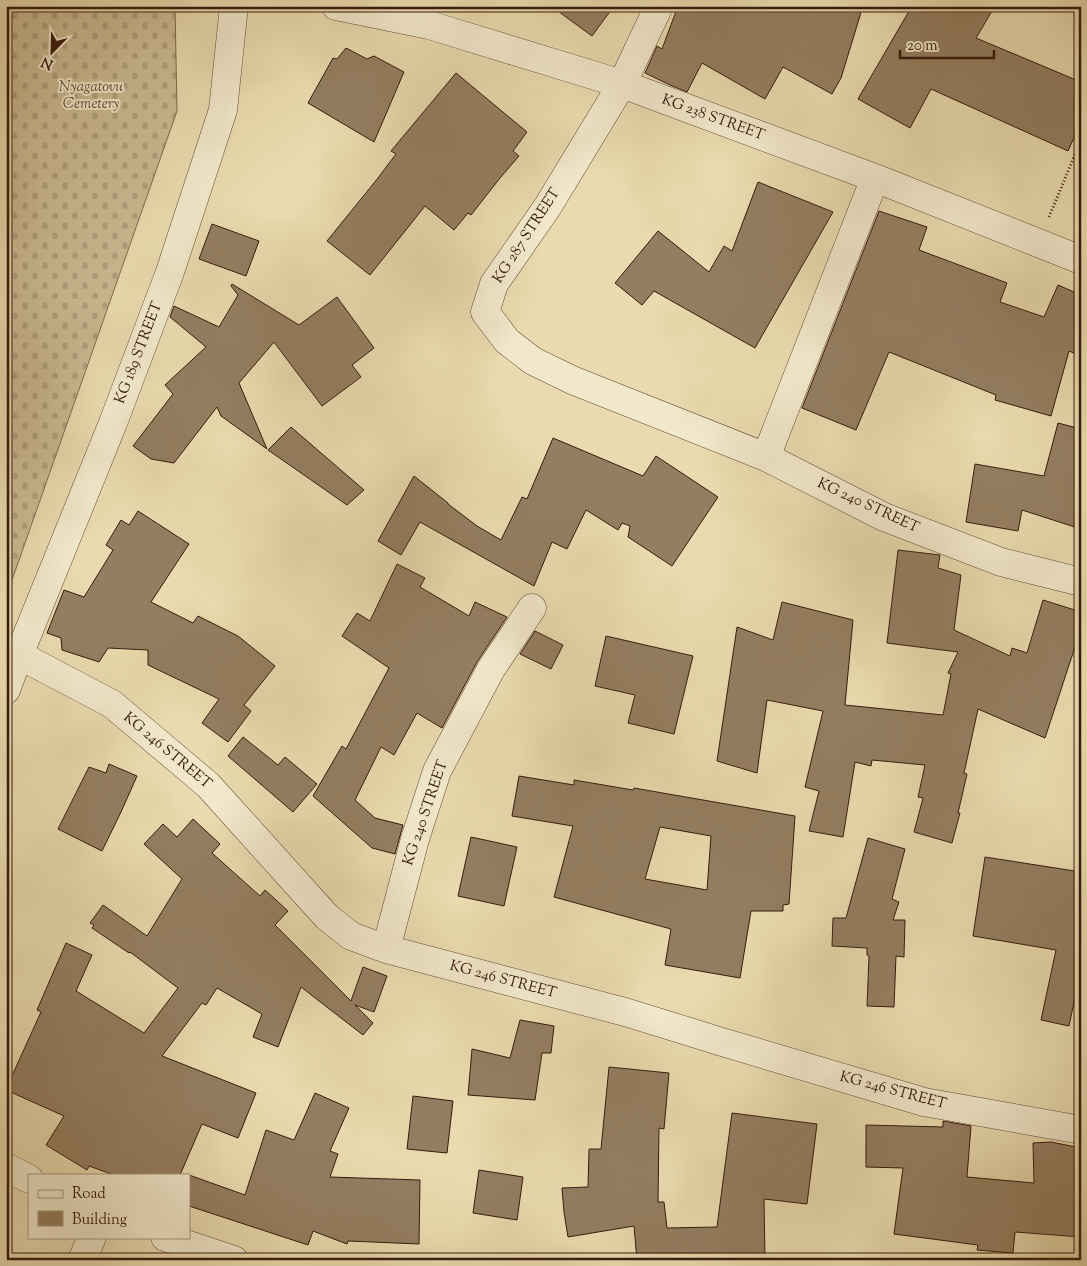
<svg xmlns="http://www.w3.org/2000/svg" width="1087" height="1266" font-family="'Sorts Mill Goudy',serif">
	<defs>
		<pattern id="cemetery-stones" width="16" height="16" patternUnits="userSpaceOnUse" patternTransform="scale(1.25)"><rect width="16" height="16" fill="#cbba93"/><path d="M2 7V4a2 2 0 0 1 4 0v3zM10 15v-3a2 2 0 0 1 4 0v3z" fill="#af9f7e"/></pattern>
	</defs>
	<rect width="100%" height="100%" fill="#e9dbaf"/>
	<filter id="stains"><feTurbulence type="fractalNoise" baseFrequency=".004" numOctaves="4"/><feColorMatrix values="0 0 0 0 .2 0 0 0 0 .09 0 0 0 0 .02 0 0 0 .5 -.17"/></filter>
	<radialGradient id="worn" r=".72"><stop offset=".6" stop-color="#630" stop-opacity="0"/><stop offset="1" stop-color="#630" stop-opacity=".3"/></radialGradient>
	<path fill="url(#cemetery-stones)" stroke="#826a50" d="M6,6h169l2,105 -171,486z"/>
	<path fill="#947e61" stroke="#381a0d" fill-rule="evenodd" d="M551,6h63l-22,30z
		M678,6h185l-22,72 -9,16 -49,-27 -18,32 -63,-36 -15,29 -17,-7 -25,-12 12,-27 5,3z
		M912,6h83l-19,32 105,44v40l-13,29 -137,-62 -21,39 -52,-29z
		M346,48l21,11 7,-3 30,16 -30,70 -66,-39 25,-45 4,1z
		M456,73l71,59 -14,19 6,5 -19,22 -29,37 -3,-2 -14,17 -29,-24 -55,69 -43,-34 51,-63 18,-24 -5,-3z
		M758,182l75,30 -78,136 -101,-57 -12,14 -27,-22 43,-52 51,41 15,-26 8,5z
		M879,211l48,16 -8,23 88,33 -7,19 44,15 14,-32 23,10v61l-12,-5 -18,65 -56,-16 1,-5 -107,-43 -33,78 -54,-22z
		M212,224l47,17 -13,35 -47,-17z
		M232,284l67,41 38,-28 37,51 -22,17 9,12 -39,29 -48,-64 -35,41 28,66 -46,-33 -4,-9 -43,56 -23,-4 -18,-13 40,-52 -8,-9 41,-38 -36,-30 4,-11 45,21 19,-32 -7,-9z
		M1058,423l23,6v100l-59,-19 -4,21 -52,-9 9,-58 69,12z
		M291,427l73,63 -17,15 -79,-55z
		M553,438l90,38 13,-20 62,41 -46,69 -44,-29 2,-11 -8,-3 -4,7 -32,-20 -19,39 -15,-7 -18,44 -114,-64 -19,33 -23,-14 36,-65 34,27v1l29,22 24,14 21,-43 5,2z
		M138,511l51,33 -38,58 42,21 5,-7 40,20 37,30 -31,39 7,6 -23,31 -26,-19 17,-24 -71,-34v-15l-40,-2 -9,14 -37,-12 -1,-12 -14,-5 17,-43 20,7 29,-47 -7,-5 15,-25 8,5z
		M898,550l42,5 -2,13 23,7 -7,55 56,26 2,-8 15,5 16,-53 38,12v37l-6,-2 -30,91 -67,-29 -14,64 3,1 -9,39h2l-8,30 -38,-11 9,-34 -5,-1 7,-32 -53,-5 -1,6 -16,-4 -12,75 -34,-6 10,-40 -14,-4 18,-76 -56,-11 -10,73 -40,-12 20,-134 36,13 9,-38 71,18 -8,85 98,10 8,-41 -3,-1 10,-21 -71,-9z
		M397,564l28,14 -5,9 49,29 6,-14 32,15 -30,45 -35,66 -25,-15 -23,42 -13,-8 -26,53 20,18 28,7 -8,29 -23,-6 -59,-52 29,-50 4,3 43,-81 -47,-32 15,-23 13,8z
		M535,631l28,14 -12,24 -31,-15z
		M606,636l87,20 -19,78 -46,-11 7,-28 -40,-9z
		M243,737l35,28 7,-8 32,27 -24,28 -65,-56z
		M109,764l28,12 -16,36 -19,39 -44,-22 31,-62 17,6z
		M519,776l55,9v-5l59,10 1,-2 161,28 -6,88 -6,1v6h-32l-11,67 -75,-13 6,-36 -117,-32 19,-71 -61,-10zM660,827l51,9 -4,54 -62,-11z
		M193,819l27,25 -8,9 48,43 5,-6 23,21 -13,14 76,76 12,-34 24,9 -13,36 -19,-7 18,18 -10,12 -62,-48 -23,60 -25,-10 9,-23 -45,-26 -11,17 -4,-2 -40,53 94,37 -18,45 -36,-14 -22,51h-66l-25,-9 -2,4 -41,-25 18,-29 -58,-26v-1l35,-77 -4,-2 29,-67 26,12 -16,36 68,42 34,-45 -48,-36 -1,1 -37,-25 2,-3 -4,-2 13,-18 44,31 35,-57 -38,-35 19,-20 14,13z
		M471,837l46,10 -13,59 -46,-10z
		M868,838l37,11 -13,50 7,3 -6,18h12l-1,37 -8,-1 -2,51 -27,-1 2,-50 -2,-1v-7l-35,-2 1,-28h13z
		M985,857l96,15v97l-12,57 -28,-6 15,-70 -83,-14z
		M520,1020l34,6 -3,27h-9l-7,47 -67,-5 4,-46 38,9z
		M609,1067l60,6 -5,56 -5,-1 -1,74h6l3,26 50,-1 15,-114 85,11 -10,80 -43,-5 1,61h-128l-3,-34 -66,11 -4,-25 -2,-24 26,-1 1,-38h12z
		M315,1093l34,15 -19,43 8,3 -8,23 90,3 -1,64 -71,-3 -1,3 -34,-13 -5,14 -119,-39v-31l56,20 21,-65 28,10z
		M413,1096l40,5 -6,52 -40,-4z
		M943,1121l28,5 -4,51 67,6 -1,-40 18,-1 30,6v89l-66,-5 -2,21 -36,-3 1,-5 -84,-11 9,-66 -37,-1v-42l77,2z
		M479,1170l44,7 -6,43 -44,-7z"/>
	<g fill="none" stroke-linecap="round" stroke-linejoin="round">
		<defs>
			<path id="minor" d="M336,6l93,19 193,59 253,94 206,82
				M659,6l-37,78 -74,122 -54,78 -9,28 22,29 26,20 39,19 194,77 118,60 117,45 80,20
				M766,457l109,-279
				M19,655l93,49 96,81 119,132 24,19 35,13 239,63 97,30 202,60 157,28
				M6,690l13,-35 94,-232 57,-151 53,-162 11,-104
				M386,949l29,-110 22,-68 54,-102 41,-61
				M6,1167l23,12
				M165,1237l69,23
				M82,1260l10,-23"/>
		</defs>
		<use href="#minor" stroke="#644a36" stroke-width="29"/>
		<path stroke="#381a0d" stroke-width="3" stroke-dasharray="1 2.5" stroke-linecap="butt" d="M1049,217l32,-77"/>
		<use href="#minor" stroke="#f1e8cb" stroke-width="28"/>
	</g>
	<g text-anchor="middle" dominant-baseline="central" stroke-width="4" stroke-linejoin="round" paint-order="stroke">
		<g font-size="15" font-style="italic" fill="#644a35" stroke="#f1e8cb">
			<text x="91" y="87">Nyagatovu<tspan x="91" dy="17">Cemetery</tspan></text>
		</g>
		<g font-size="15" fill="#381a0d" stroke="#f1e8cb">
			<text transform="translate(713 118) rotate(20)">KG 238 STREET</text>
			<text transform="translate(527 236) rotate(-57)">KG 287 STREET</text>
			<text transform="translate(139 353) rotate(-69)">KG 189 STREET</text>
			<text transform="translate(868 506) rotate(25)">KG 240 STREET</text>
			<text transform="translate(167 751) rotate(40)">KG 246 STREET</text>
			<text transform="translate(426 813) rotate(-71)">KG 240 STREET</text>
			<text transform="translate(503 980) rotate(15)">KG 246 STREET</text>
			<text transform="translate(893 1091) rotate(15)">KG 246 STREET</text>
		</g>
	</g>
	<rect width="1087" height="1266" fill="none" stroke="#e9dbaf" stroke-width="25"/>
	<rect x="8" y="8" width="1072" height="1251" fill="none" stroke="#381a0d" stroke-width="2.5"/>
	<rect x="12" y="12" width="1062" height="1241" fill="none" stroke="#381a0d"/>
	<rect x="28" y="1174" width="162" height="65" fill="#f1e8cb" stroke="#a7967f"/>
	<rect x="38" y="1190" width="25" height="8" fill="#f1e8cb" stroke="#a7967f"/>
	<text x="72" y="1198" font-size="15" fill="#381a0d">Road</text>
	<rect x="38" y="1211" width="25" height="15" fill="#947e61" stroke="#a7967f"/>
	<text x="72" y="1224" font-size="15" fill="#381a0d">Building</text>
	<g transform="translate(52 52) rotate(203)" stroke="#f1e8cb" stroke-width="4" paint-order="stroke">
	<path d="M0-4L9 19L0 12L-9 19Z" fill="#381a0d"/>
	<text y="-8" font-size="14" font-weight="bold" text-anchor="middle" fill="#381a0d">N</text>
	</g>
	<path d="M900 50v8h94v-8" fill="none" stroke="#381a0d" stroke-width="2.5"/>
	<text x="907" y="50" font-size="15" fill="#381a0d" stroke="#f1e8cb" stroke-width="4" paint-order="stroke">20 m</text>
	<rect width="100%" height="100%" filter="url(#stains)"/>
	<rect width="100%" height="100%" fill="url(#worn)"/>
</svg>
